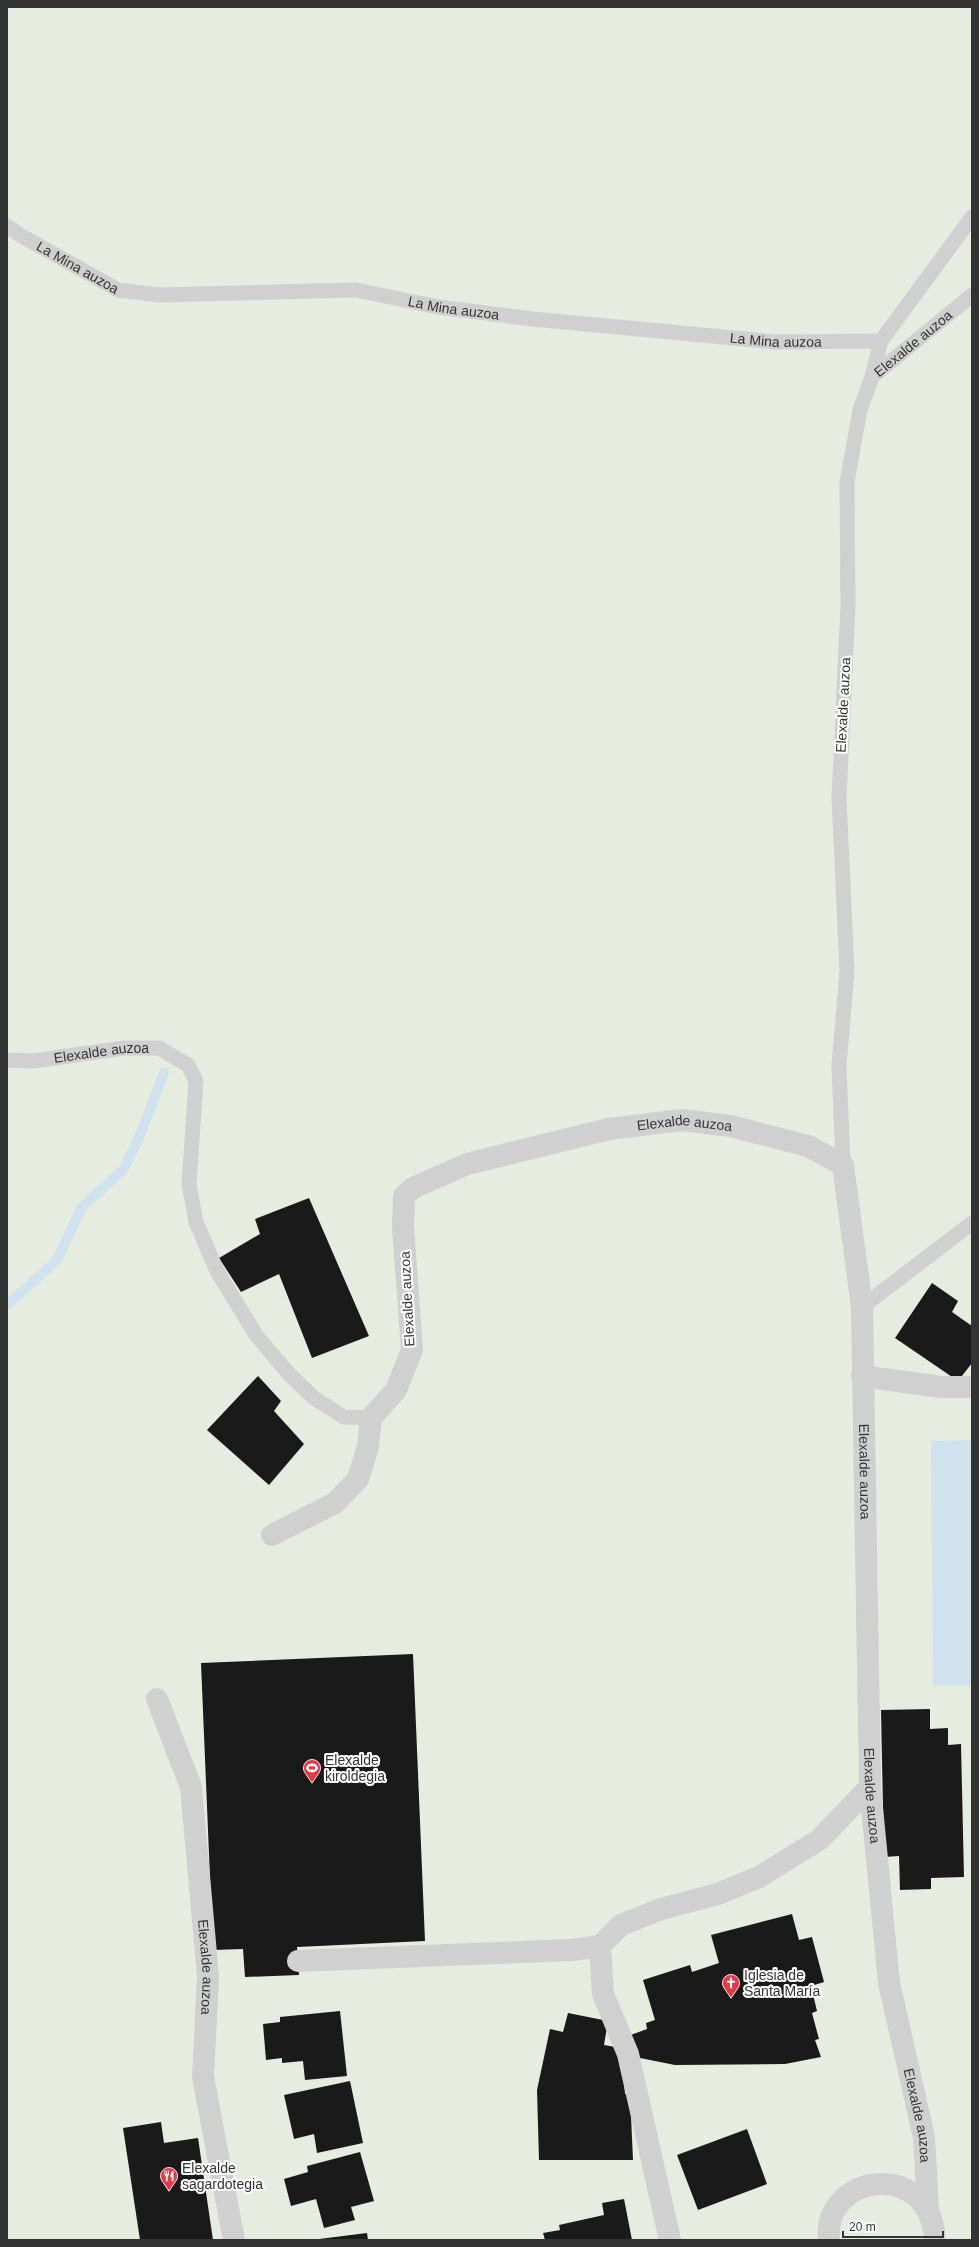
<svg xmlns="http://www.w3.org/2000/svg" width="979" height="2247" font-family="Helvetica,sans-serif">
	<rect width="100%" height="100%" fill="#fff"/>
	<path fill="#e6ecdf" d="M7,7h965v2233h-965z"/>
	<path fill="#cfe2ee" d="M972,1440v246h-39l-2,-245z"/>
	<g fill="none" stroke-linecap="round" stroke-linejoin="round">
		<path stroke="#cfe2ee" stroke-width="10" d="M7,1305l50,-45 25,-53 41,-37 15,-30 26,-67"/>
	</g>
	<path fill="#1a1a1a" d="M309,1198l60,138 -57,22 -33,-84 -38,18 -22,-34 41,-24 -5,-15z
		M932,1283l26,18 -6,11 20,14v37l-14,18 -63,-43z
		M258,1376l23,25 -7,10 30,33 -35,41 -62,-55z
		M413,1654l12,287 -128,6 2,28 -54,2 -2,-28 -30,1 -12,-287z
		M930,1709v20l18,-1v17l13,-1 3,133 -33,1v11l-31,1 -1,-34 -15,1 -3,-147z
		M792,1914l7,26 13,-3 12,45 -13,4 6,25 -5,2 7,26 -4,1 6,17 -36,7 -110,1 -35,-7 -12,-22 19,-7 -1,-6 9,-3 -12,-40 47,-15 2,7 27,-9 -8,-28z
		M340,2011l7,65 -42,4 -2,-19 -21,2v-5l-16,2 -3,-36 17,-2v-5z
		M568,2013l40,8 -4,24 17,3 4,46h5l3,66h-94l-2,-70 13,-61 13,3z
		M350,2081l13,62 -46,10 -3,-19 -20,5 -10,-44z
		M161,2122l3,21 34,-5 15,102h-73l-17,-112z
		M747,2129l20,55 -69,26 -21,-55z
		M360,2152l14,49 -23,6 4,13 -31,8 -8,-29 -25,7 -7,-27 24,-7 -1,-6z
		M624,2199l8,41h-87l-2,-7 17,-3 -1,-5 45,-10 -2,-12z
		M367,2233l1,7h-48l-1,-1z"/>
	<g fill="none" stroke-linecap="round" stroke-linejoin="round">
		<g stroke="#d0d0d0" stroke-width="15">
			<path id="s1" d="M7,226l13,9 98,55 41,5 197,-5 82,17 95,12 243,23 105,-1 -9,36 -12,33 -13,72 1,124 -9,192 8,173 -8,95 4,99"/>
			<path d="M881,341l91,-124"/>
			<path id="s2" d="M872,377l100,-82"/>
			<path id="s3" d="M7,1060l26,1 91,-13h35l29,17 8,16 -7,103 7,38 21,49 39,64 33,39 25,24 30,19 27,1"/>
			<path d="M862,1307l110,-84"/>
		</g>
		<g stroke="#d0d0d0" stroke-width="22">
			<path d="M862,1376l79,11h31"/>
			<path id="s4" d="M272,1535l63,-32 23,-24 10,-33 3,-28 25,-28 16,-40 -9,-123 1,-31 9,-8 54,-24 142,-35 73,-9 48,6 78,20 35,19 19,142 8,480 19,196 35,154 4,73"/>
			<path id="s5" d="M157,1699l34,88 17,189 -5,101 31,163"/>
			<path d="M298,1961l274,-11 28,-4"/>
			<path d="M670,2240l-42,-186 -25,-60 -3,-48 21,-21 40,-16 57,-15 41,-17 60,-37 51,-53"/>
			<path d="M829,2240c-7,-66 101,-83 106,0"/>
		</g>
	</g>
	<defs>
		<symbol id="stadium-pin" viewBox="-11 -11 22 30"><path d="M0 17L-7.5 6A9.5 9.5 0 1 1 7.5 6Z" fill="#e63946" stroke="#fff"/><path d="M0-5a6.5 5 0 1 0 0 10a6.5 5 0 1 0 0-10ZM-3.5-1.8h7v3.6h-7Z" fill="#fff"/></symbol>
		<symbol id="church-pin" viewBox="-11 -11 22 30"><path d="M0 17L-7.5 6A9.5 9.5 0 1 1 7.5 6Z" fill="#e63946" stroke="#fff"/><path d="M-1.2-6h2.4v3.5h3.3v2.4h-3.3V6h-2.4V-.1h-3.3v-2.4h3.3Z" fill="#fff"/></symbol>
		<symbol id="restaurant-pin" viewBox="-11 -11 22 30"><path d="M0 17L-7.5 6A9.5 9.5 0 1 1 7.5 6Z" fill="#e63946" stroke="#fff"/><path d="M-5-6h1v4h1v-4h1v4h1v-4h1v5L-1.5 .5V6h-2V.5L-5-1ZM5-6V6H3V1.5H1.5Q1.5-4 5-6Z" fill="#fff"/></symbol>
	</defs>
	<g fill-rule="evenodd">
		<use href="#stadium-pin" x="302" y="1758" width="20" height="27"/>
		<use href="#church-pin" x="721" y="1973" width="20" height="27"/>
		<use href="#restaurant-pin" x="159" y="2166" width="20" height="27"/>
	</g>
	<g text-anchor="middle" dominant-baseline="central" stroke-width="4" stroke-linejoin="round" paint-order="stroke">
		<g font-size="14" fill="#333" stroke="#fff">
			<text stroke="none"><textPath href="#s1" startOffset="82">La Mina auzoa</textPath></text>
			<text stroke="none"><textPath href="#s1" startOffset="466">La Mina auzoa</textPath></text>
			<text stroke="none"><textPath href="#s1" startOffset="790">La Mina auzoa</textPath></text>
			<text stroke="none"><textPath href="#s2" startOffset="53">Elexalde auzoa</textPath></text>
			<text transform="translate(843 705) rotate(-87)">Elexalde auzoa</text>
			<text stroke="none"><textPath href="#s3" startOffset="95">Elexalde auzoa</textPath></text>
			<text stroke="none"><textPath href="#s4" startOffset="695">Elexalde auzoa</textPath></text>
			<text transform="translate(407 1299) rotate(-93)">Elexalde auzoa</text>
			<text stroke="none"><textPath href="#s4" startOffset="1169">Elexalde auzoa</textPath></text>
			<text stroke="none"><textPath href="#s4" startOffset="1493">Elexalde auzoa</textPath></text>
			<text stroke="none"><textPath href="#s5" startOffset="275">Elexalde auzoa</textPath></text>
			<text stroke="none"><textPath href="#s4" startOffset="1817">Elexalde auzoa</textPath></text>
		</g>
		<g font-size="14" fill="#333" stroke="#fff" text-anchor="start">
			<text x="325" y="1760">Elexalde<tspan x="325" dy="16">kiroldegia</tspan></text>
			<text x="744" y="1975">Iglesia de<tspan x="744" dy="16">Santa María</tspan></text>
			<text x="182" y="2168">Elexalde<tspan x="182" dy="16">sagardotegia</tspan></text>
		</g>
	</g>
	<rect width="979" height="2247" fill="none" stroke="#333333" stroke-width="16"/>
	<path d="M843 2231v6h100v-6" fill="none" stroke="#333333" stroke-width="2"/>
	<text x="849" y="2231" font-size="12" fill="#333333" stroke="#ffffff" stroke-width="3" paint-order="stroke">20 m</text>
</svg>
